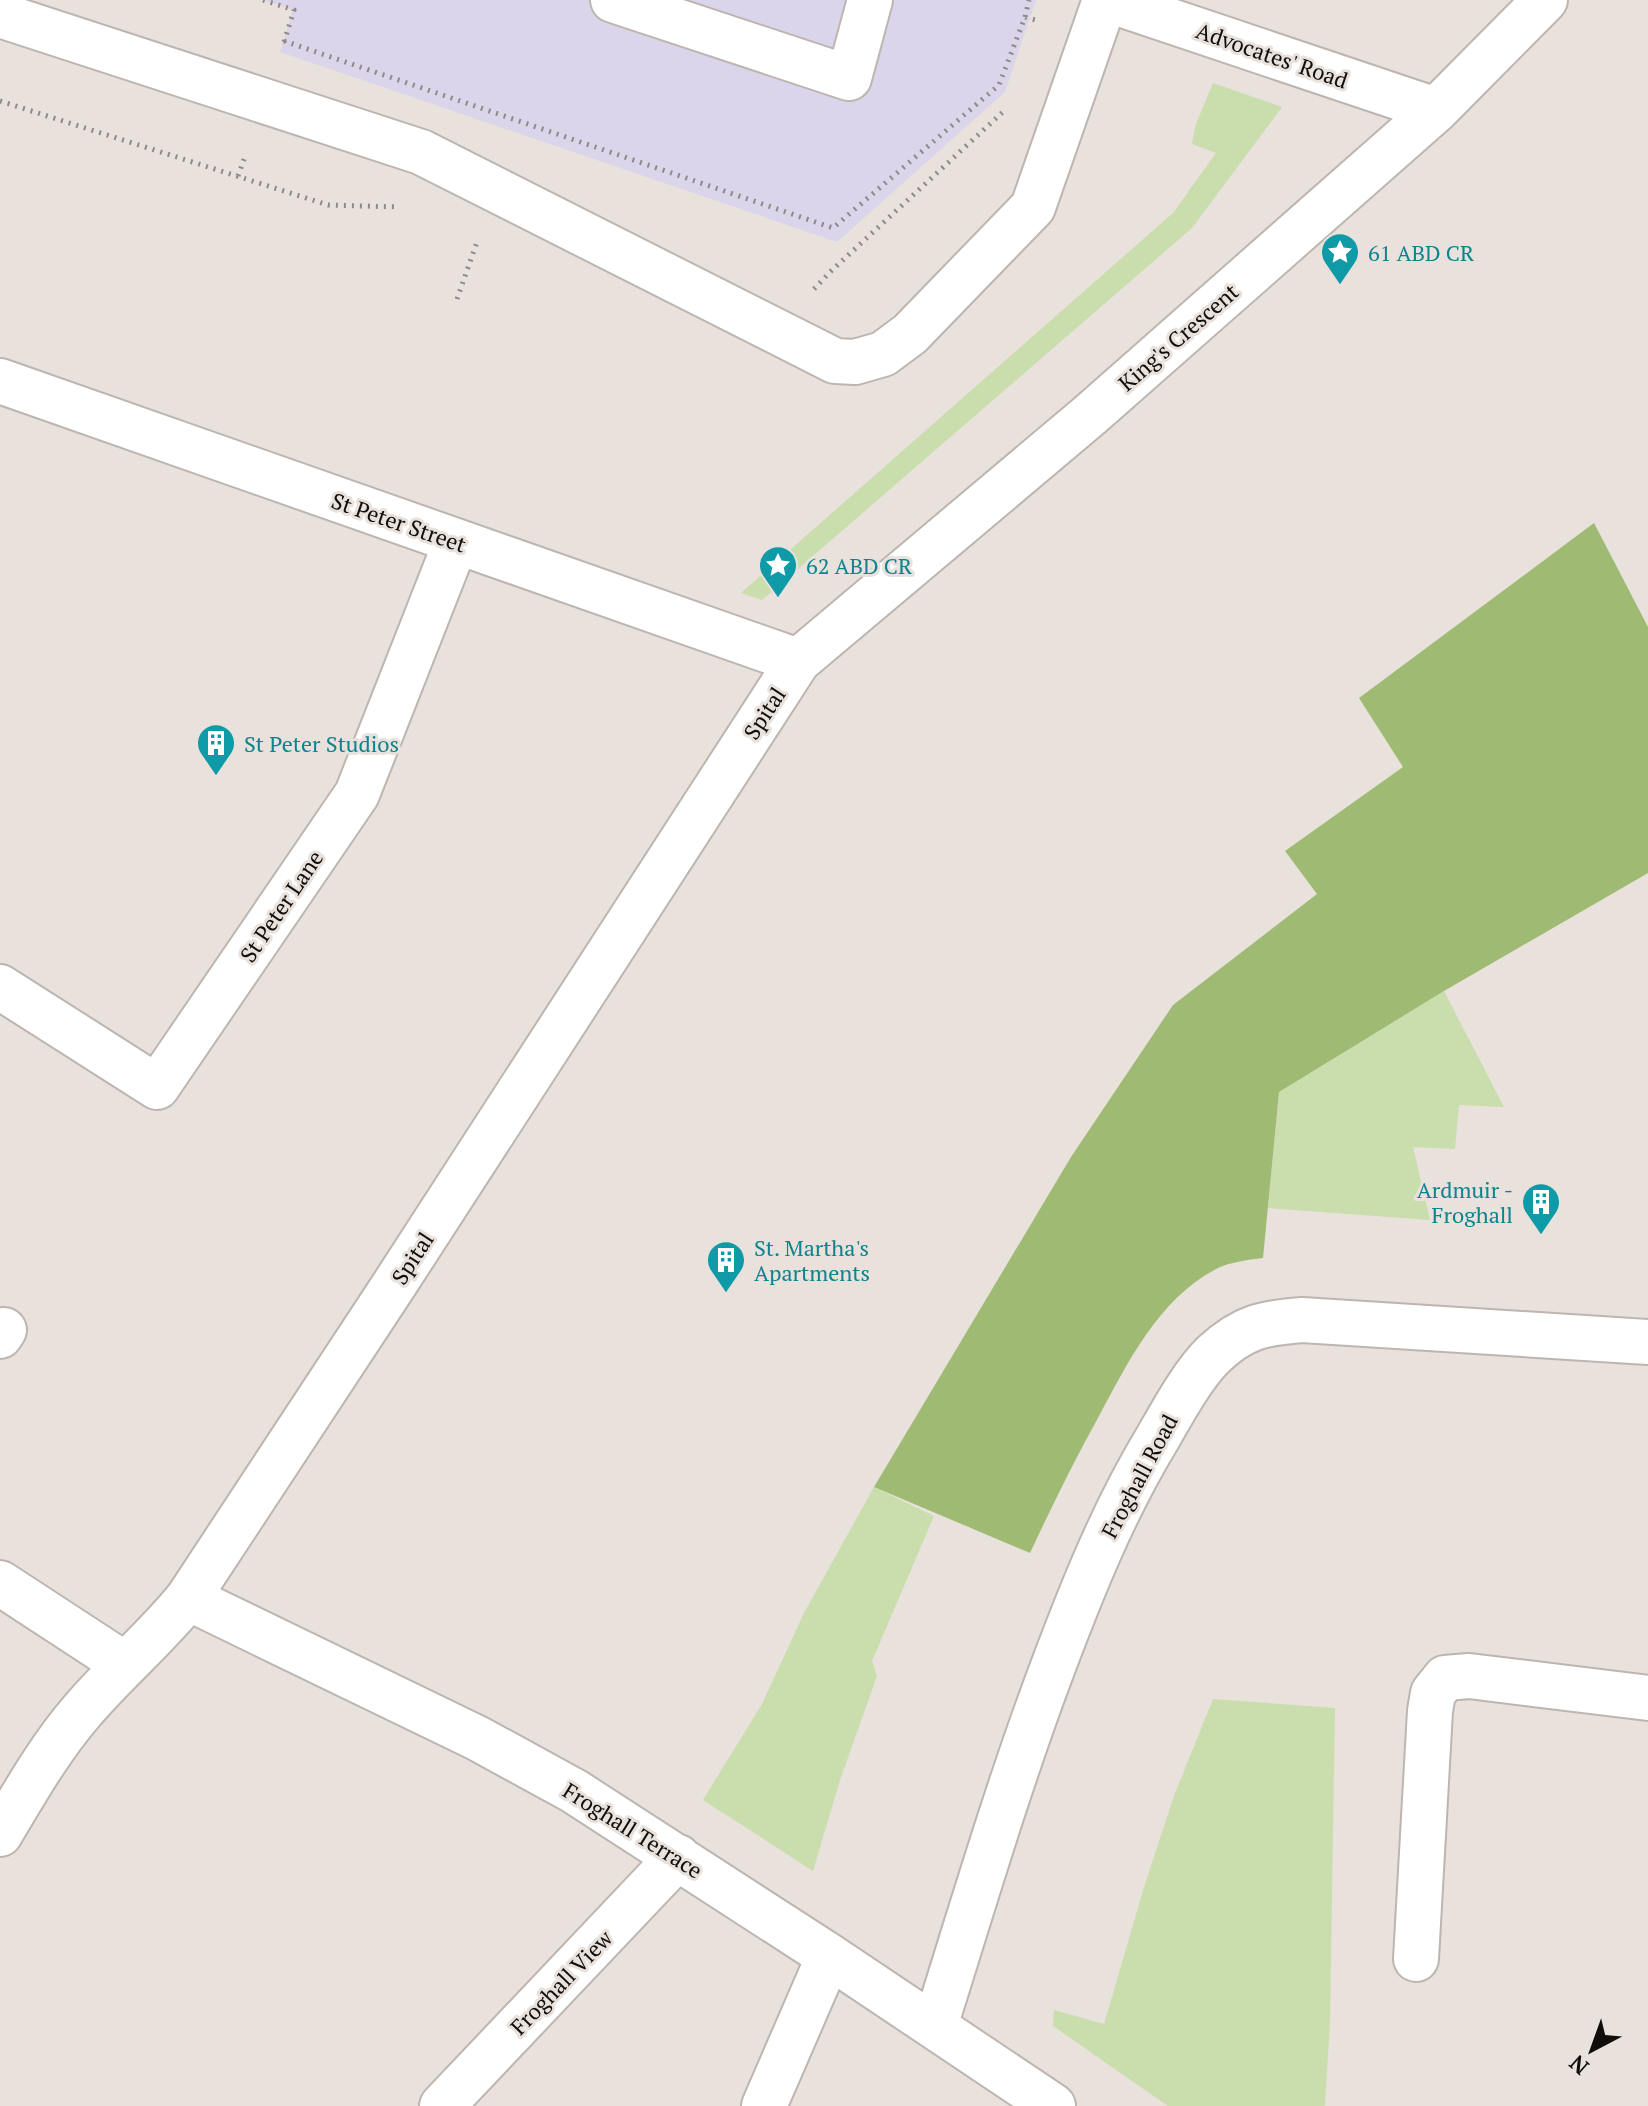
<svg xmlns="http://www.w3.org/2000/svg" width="1648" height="2106" font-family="'PT Serif',serif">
	<rect width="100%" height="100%" fill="#e9e1db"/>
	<path fill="#dad5eb" d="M263,0h773l-31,92 -168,150 -557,-190 13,-42z"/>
	<path fill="#c9ddad" d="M1213,83l69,24 -90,121 -430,372 -21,-7 432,-380 43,-60 -24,-9 4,-20z
		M1444,991l60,116 -45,-2 -4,44 -42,-2 17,73 -162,-12 11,-116z
		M874,1487l60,29 -62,145 5,15 -37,104 -27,91 -110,-71 59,-96 42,-91z
		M1213,1699l122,9 -5,314 -5,84h-157l-115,-80 1,-16 50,14 41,-140 29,-88z"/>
	<path fill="#9eba73" d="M1594,523l54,104v246l-204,118 -165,101 -16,166c-16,2 -33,4 -47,11 -57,30 -88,93 -117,147 -25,45 -47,90 -69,137l-156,-66 197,-330 102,-152 144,-111 -32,-43 118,-84 -44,-69z"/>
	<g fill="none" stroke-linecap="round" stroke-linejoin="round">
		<defs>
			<path id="minor" d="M613,0l236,78 21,-78
				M1108,0l328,110
				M0,15l421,137 414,209 20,1 28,-8 27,-20 123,-127 72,-207
				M0,381l798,280
				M0,987l157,100 200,-293 99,-252
				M0,1336l4,-6
				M0,1583l124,81
				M188,1598l289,140 97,53 255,165 224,150
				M0,1834c25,-42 50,-86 82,-123 34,-40 74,-73 106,-113l206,-313 404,-624 292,-246 346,-305 109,-110
				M1416,1959l14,-248 3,-18 12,-15 24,-2 179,22
				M935,2026c38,-121 74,-243 119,-362 29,-77 60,-154 103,-225 15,-26 36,-65 57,-85 29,-27 49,-31 88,-34l346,22
				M442,2106l236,-249
				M764,2106l65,-150"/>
		</defs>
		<use href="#minor" stroke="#bdb5b0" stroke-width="48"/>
		<path stroke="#908a86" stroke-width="5" stroke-dasharray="2 6" stroke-linecap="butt" d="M263,0l31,10 -10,32
			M1025,17l4,-17
			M284,41l549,187 166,-143 26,-68 14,4
			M0,101l328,104 71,2
			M238,176l8,-22
			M814,289l16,-17 175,-162
			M457,299l20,-57"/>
		<use href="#minor" stroke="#fff" stroke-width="44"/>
	</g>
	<defs>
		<symbol id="sight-pin" viewBox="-11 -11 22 30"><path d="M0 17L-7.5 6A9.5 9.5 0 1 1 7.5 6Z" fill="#0f9aa8" stroke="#e9e1db"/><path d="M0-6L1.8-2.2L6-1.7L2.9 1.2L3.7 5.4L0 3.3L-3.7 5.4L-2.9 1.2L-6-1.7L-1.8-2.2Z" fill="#fff"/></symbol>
		<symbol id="building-pin" viewBox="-11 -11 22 30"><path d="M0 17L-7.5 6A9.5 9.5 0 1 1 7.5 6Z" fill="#0f9aa8" stroke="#e9e1db"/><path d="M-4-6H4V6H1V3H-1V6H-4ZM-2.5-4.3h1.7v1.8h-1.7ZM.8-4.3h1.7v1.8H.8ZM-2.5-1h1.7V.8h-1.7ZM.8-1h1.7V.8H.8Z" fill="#fff"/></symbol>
	</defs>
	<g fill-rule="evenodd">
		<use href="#sight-pin" x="1318" y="230" width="44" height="60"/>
		<use href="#sight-pin" x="756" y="543" width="44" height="60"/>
		<use href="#building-pin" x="194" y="721" width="44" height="60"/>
		<use href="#building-pin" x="1519" y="1180" width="44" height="60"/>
		<use href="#building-pin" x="704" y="1238" width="44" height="60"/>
	</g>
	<g text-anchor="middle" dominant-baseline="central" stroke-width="6" stroke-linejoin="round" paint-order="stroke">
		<g font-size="22" fill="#100d0b" stroke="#e9e1db">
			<text transform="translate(1272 55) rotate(19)">Advocates' Road</text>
			<text transform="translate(1178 337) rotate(-41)">King's Crescent</text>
			<text transform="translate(399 522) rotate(19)">St Peter Street</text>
			<text transform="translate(764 713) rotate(-57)">Spital</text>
			<text transform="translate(281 906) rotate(-56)">St Peter Lane</text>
			<text transform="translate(412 1258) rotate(-57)">Spital</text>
			<text transform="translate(1139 1476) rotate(-62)">Froghall Road</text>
			<text transform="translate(633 1830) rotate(32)">Froghall Terrace</text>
			<text transform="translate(561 1982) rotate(-46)">Froghall View</text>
		</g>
		<g font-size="22" fill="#0d838f" stroke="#e9e1db" text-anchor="start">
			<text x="1368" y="252">61 ABD CR</text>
			<text x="806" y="565">62 ABD CR</text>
			<text x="244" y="743">St Peter Studios</text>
			<text x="1513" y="1189" text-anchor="end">Ardmuir -<tspan x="1513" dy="25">Froghall</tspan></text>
			<text x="754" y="1247">St. Martha's<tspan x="754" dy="25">Apartments</tspan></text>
		</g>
	</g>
	<g transform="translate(1592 2050) rotate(221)" stroke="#e9e1db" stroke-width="6" paint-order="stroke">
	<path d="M0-6L14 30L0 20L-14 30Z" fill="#100d0b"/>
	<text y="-12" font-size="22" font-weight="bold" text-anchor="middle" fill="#100d0b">N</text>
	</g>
</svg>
